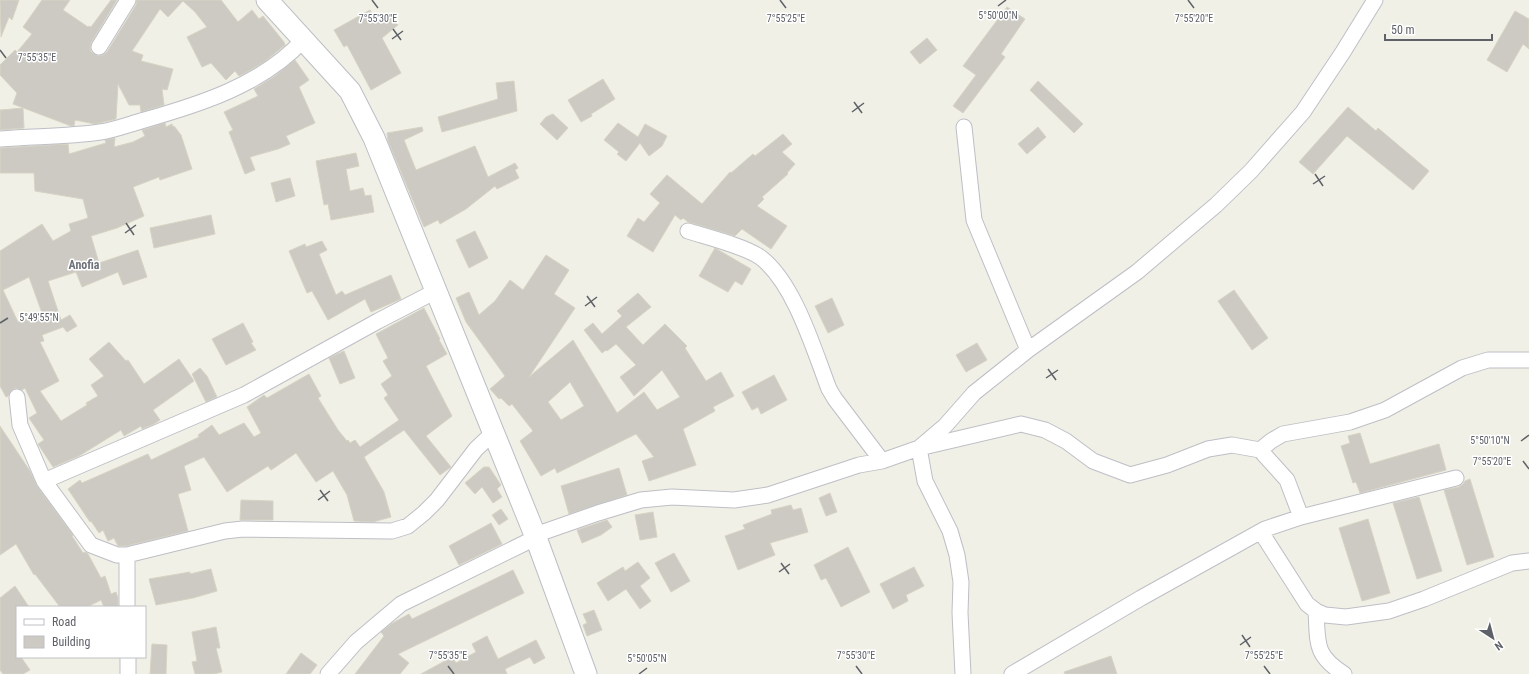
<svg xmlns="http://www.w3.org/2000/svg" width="1529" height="674" font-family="'Roboto Condensed',sans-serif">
	<rect width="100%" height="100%" fill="#f1f0e6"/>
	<path fill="#cccac3" stroke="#d7d3c4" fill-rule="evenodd" d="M0,0h19l-7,20 -3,-3 -8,20z
		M42,0h28l-7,10 25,17 1,-1 2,1 20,-27h6l-26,43 -1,4 1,5 7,4 5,-1 4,-3 29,-47 1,-5h84l17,22 14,-12 7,9 4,-3 21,26 1,3 -21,17 -19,11 -6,3 -4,-5 -9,9 -15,-17 -9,4 -15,-30 20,-10 -12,-15 -12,-11 -15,16 -8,-8 -28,42 11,4 -2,6 32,8 -6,21 -5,-1 2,16 -23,7 -1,-7h-11l-11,-21 -2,35 -21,5 -20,-4 -1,6h-3l-58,-22 4,-11 -17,-18v-10l15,-15 2,2 15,-18 -9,-7z
		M1007,7l18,12 -24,35 4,3 -42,56 -10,-7 23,-31 -13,-9z
		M370,10l7,13 12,-10 9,12 -16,13 19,35 -30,17 -24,-45 -3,2 -10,-17z
		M1515,11l14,8v30l-6,-5 -16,28 -20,-12z
		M927,38l10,12 -17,14 -10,-12z
		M295,60l14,20 -10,7 16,36 -29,13 4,8 -12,5 -28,8 5,13 -10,4 -16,-42 4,-2 -9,-18 34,-16 -4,-7 21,-13z
		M603,79l12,20 -24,15 1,2 -11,6 -13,-22z
		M514,81l3,30 -75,21 -4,-15 60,-18 -2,-16z
		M1038,81l45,43 -9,9 -44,-43z
		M1348,107l28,24 2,-3 51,43 -16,19 -66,-54 -34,38 -14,-12z
		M23,108l1,20 -24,2v-20z
		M553,114l15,14 -11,12 -17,-16 6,-7z
		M165,123l1,4 6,-3 1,3 1,-1 7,9 11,34 -32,11 -1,-3 -26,10 11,29 -27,12 -26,8 8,27 39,-13 9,27 -24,8 -5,-13 -36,15 -6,-15 -28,9 13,39 9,-5 7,11 -10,6 -4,-5 -21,8 2,6 -4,1 19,39 -19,10 21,30 26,-16 -1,-2 12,-7 -7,-11 13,-9 -15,-17 20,-17 17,19 2,-1 16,24 35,-25 15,22 -41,29 7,10 -6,4 -12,5 -1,-3 -17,10 -3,-6 -42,26 -26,11 -15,-23 6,-4 -15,-22 8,-5 -12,-25 -3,2 -6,-2 -4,2 -4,6 -2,1 -6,-11v-135l42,-27 11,17 18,-10 -2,-7 19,-6 -5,-19 -48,-8 -1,-18h-34v-25l68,-4 1,10 37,-11 -1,-3 10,-2 -1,9 19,-5 12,-6 -3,-6zM29,277l13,36 -24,9 -15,-32z
		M618,123l20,14 7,-13 22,12 -5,10 -13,10 -9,-13 -14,18 -9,-7 2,-2 -15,-12z
		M422,127l1,4 -19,9 12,30 59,-24 13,31 27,-14 3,5 -3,2 4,8 -22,11 -2,-3 -29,23 -26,15 -2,-4 -14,7 -36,-86 -1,-8z
		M1038,127l8,10 -19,17 -9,-10z
		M783,134l9,10 -10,8 13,12 -8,9 1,1 -26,23 2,2 -7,7 30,20 -16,23 -29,-20 -7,7 -47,-14 -5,-4 -2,2 -6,-5 -22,37 -26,-16 11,-18 6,4 16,-19 -10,-9 17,-19 35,29 28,-32 1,1 22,-19 2,2z
		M356,153l3,13 -13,3 4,22 13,-3 2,8 6,-1 3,17 -43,8 -3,-16 -4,1 -8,-44z
		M290,178l5,18 -19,6 -5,-19z
		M211,215l4,19 -61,14 -4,-20z
		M475,231l13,27 -19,10 -13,-28z
		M322,241l5,9 -8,4 17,41 6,-4 3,4 46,-20 10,24 -30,13 -6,-13 -37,21 -16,-29 -5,2 -18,-42 16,-7 1,3z
		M715,248l36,21 -9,16 -7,-4 -7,11 -29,-16z
		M546,255l23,15 -15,24 21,14 -46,69 44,-37 44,73 27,-21 13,18 23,-13 -18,-27 -28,26 -14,-19 16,-12 -20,-21 -9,7 -1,-1 -4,3 -18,-23 9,-7 9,11 20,-18 -5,-5 21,-18 13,14 -25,20 17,18 22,-21 22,22 -2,2 21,33 15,-9 13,24 -21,11 2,4 -32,18 13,36 -47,16 -7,-20 12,-4 -18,-23 -79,39 -2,-5 -14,8 -21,-35 13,-10 -21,-27 -3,2 -8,-8 -2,1 -9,-10 15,-13 -39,-54 -10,-24 13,-6 10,23 16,-14 15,-21 13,10zM570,382l14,24 -23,14 -13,-18z
		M1234,290l34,48 -16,12 -34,-49z
		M832,298l12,27 -16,8 -13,-27z
		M424,308l16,31 -1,1 8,14 -21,12 26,50 -26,20 25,31 -11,8 -36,-45 -40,27 20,35 7,25 -18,5 -19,-1 -7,-26 -14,-24 -17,11 -20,-29 -25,17 -3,-4 -41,26 -23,-35 -20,9 7,24 -13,4 10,37 -62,15h-8l-4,-8 -6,3 -5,-11 -4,3 -8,-12 -1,1 -22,-33 12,-9 2,3 66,-29 3,6 48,-23 -1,-2 14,-10 7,10 25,-12 10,14 7,-4 -14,-26 17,-12 3,3 42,-24 12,22 -3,2 20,32 9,11 1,-1 2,3 5,-3 5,7 39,-27 -15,-22 4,-3 -7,-11 11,-8 -9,-15 5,-3 -12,-24z
		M243,323l10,19 -2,1 5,7 -30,15 -14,-26z
		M977,343l10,17 -21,12 -10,-17z
		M344,351l11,27 -15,6 -11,-26z
		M200,368l7,8 10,21 -11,5 -14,-28z
		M774,375l13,25 -26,14 -3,-7 -6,3 -10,-18z
		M0,426l30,45 7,15 36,49 -1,1 11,17 2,-1 3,2 13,24 4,-2 6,18 5,-2 2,6v9h-14l-3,-7 -14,7h-27l-25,-33 -1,1 -18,-31 -16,11z
		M1360,433l10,31 69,-20 7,26 -86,23 -4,-11 -3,1 -12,-37 9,-3 -2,-7z
		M484,467h5l12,18 -4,4 5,8 -9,6 -11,-16 -7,7 -10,-11z
		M619,468l8,27 -58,19 -8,-28z
		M1470,479l24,78 -27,8 -23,-75 15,-3 4,-3 2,-3z
		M830,493l7,19 -11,4 -7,-18z
		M1419,497l23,74 -25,8 -24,-76z
		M241,500l32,1v19h-33z
		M791,505l2,5 8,-2 7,24 -38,11 5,12 -37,15 -13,-34 20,-7 -2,-4 29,-11 -1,-4z
		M501,509l7,10 -9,6 -7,-10z
		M653,512l4,25 -17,3 -5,-25z
		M1368,519l22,74 -28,8 -23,-73z
		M607,520l5,7 -11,8 -19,8 -5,-13z
		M491,523l11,21 -43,21 -10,-19z
		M848,547l22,45 -29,15 -15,-29 -5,2 -7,-15z
		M674,553l16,28 -19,11 -16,-29z
		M638,562l12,16 -10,8 11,15 -11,8 -14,-20 -18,12 -11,-18 26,-16 2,4z
		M914,567l10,19 -18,9 2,6 -15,8 -13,-25z
		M211,569l6,22 -24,7 -37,7 -7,-26 41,-7v2z
		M513,570l11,23 -126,61 11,9 -9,11h-45l29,-38 -3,-4 10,-8 18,-10 3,5z
		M15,586l14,21h-12v50h4l9,13 -7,4h-20l-3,-4v-72z
		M594,610l8,20 -15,6 -4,-11 4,-2 -4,-9z
		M216,627l4,21h-4l6,24 -8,2h-19l-3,-12 5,-1 -5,-29z
		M487,636l11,23 38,-19 9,18 -11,6 -4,-7 -25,12 2,5h-86l31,-17 4,6 20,-11 -4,-8z
		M152,644l15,1 -1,29h-16z
		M301,653l16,12 -7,9h-24z
		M1111,656l6,18h-52l-1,-2z"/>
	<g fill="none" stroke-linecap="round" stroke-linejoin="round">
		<defs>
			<path id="street" d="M99,47l29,-47
				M964,127l10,93 54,130
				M0,139c33,-3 67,-2 100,-7 14,-2 27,-7 41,-11 57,-16 122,-36 163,-82
				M688,231c19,6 56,15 72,26 34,25 54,93 69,132l6,10 47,62
				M17,397l3,28 24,56 47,64 26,10h10l98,-24 18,-2 149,2 16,-5 16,-13 13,-13 39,-51 17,-16
				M1260,450l11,-9 12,-7 67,-12 35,-12 77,-42 26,-8h41
				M44,481l200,-86 134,-74 58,-30
				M1261,532l46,72 9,7 9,4 21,2 43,-6 35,-12 88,-36 17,-2
				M127,555v52
				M1316,611c2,32 -2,44 28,63
				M128,657v17
				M328,674l28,-32 45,-38 128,-63 6,-6 63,-22 43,-13 31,-3 62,3 34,-5 91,-30 23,-4 37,-13 26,-22 29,-33 54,-43 109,-78 79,-67 35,-34 52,-59 40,-60 32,-52
				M963,674l-3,-61 1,-31 -4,-27 -7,-24 -25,-50 -6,-33 102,-24 24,6 21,11 27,20 37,14 37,-10 41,-16 24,-4 28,5 27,30 14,37
				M1012,674l129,-76 124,-69 36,-12 155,-39"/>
			<path id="secondary" d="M267,0l83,91 24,47 161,397 51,139"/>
		</defs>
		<use href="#street" stroke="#bebfc6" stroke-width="17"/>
		<use href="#secondary" stroke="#bbbec5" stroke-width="23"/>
		<use href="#street" stroke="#fff" stroke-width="15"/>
		<use href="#secondary" stroke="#fff" stroke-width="21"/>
	</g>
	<path fill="none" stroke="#5e6168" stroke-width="1.5" d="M372,0l6,8M780,0l6,8M1188,0l6,8M998,6l8,-6M393,29l8,11M392,39l11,-8M0,50l6,8M854,102l8,11M852,112l12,-9M1315,174l8,12M1313,184l12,-8M126,223l8,12M125,233l11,-8M587,296l8,11M585,306l12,-9M0,323l8,-5M1048,369l8,11M1046,378l12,-8M1521,441l8,-6M1523,461l6,8M320,490l8,11M318,500l12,-9M781,563l8,11M779,572l11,-8M1242,635l8,12M1240,645l11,-8M448,666l6,8M856,666l6,8M1264,666l6,8M639,674l8,-6"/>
	<g text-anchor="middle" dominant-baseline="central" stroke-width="3" stroke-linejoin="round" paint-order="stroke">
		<g font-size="12" font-weight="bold" fill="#6e737a" stroke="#fff">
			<text x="84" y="265">Anofia</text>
		</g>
	</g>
	<g font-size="10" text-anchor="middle" fill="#5e6168" stroke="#fff" stroke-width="3" stroke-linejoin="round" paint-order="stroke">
		<text x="998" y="19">5°50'00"N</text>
		<text x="378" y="22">7°55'30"E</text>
		<text x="786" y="22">7°55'25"E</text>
		<text x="1194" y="22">7°55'20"E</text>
		<text x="37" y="61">7°55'35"E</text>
		<text x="39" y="321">5°49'55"N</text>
		<text x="1490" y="444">5°50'10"N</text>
		<text x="1492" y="465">7°55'20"E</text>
		<text x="448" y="659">7°55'35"E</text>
		<text x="856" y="659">7°55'30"E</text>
		<text x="1264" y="659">7°55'25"E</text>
		<text x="647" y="662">5°50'05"N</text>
	</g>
	<rect x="16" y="606" width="130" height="52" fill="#ffffff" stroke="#bfc0c3"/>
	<rect x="24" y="619" width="20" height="6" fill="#ffffff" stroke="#bfc0c3"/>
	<text x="52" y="626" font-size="12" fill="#5e6168">Road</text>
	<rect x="24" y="636" width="20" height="12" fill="#cccac3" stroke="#bfc0c3"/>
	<text x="52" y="646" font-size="12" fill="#5e6168">Building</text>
	<g transform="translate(1493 638) rotate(144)" stroke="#ffffff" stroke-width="3" paint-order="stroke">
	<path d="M0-3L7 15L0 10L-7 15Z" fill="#5e6168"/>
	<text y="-6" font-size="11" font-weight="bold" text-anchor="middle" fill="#5e6168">N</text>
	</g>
	<path d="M1385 34v6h107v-6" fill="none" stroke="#5e6168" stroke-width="2"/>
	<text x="1391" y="34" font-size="12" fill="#5e6168" stroke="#ffffff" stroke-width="3" paint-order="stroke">50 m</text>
</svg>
